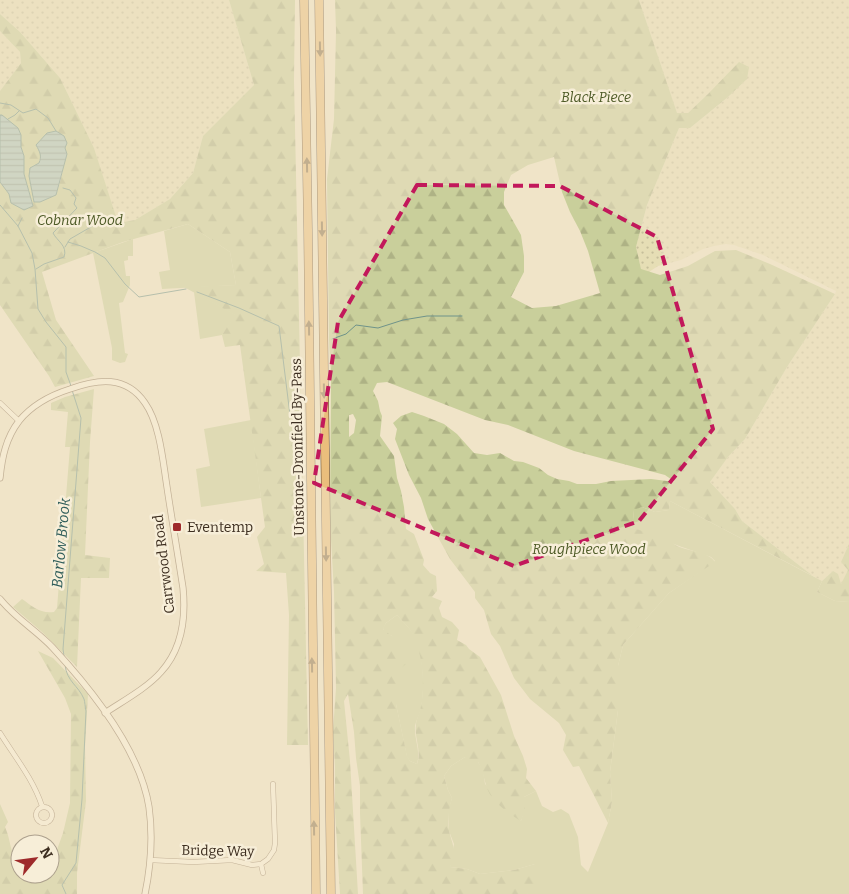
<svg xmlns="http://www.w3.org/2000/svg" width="849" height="894" font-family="Bitter,serif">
	<defs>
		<pattern id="farmland-dots" width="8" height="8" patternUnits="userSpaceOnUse" patternTransform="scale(1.25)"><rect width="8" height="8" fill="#e6deb5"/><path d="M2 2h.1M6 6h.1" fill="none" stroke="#c6bf9b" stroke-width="1.8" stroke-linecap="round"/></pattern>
		<pattern id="forest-firs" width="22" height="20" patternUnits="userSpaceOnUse" patternTransform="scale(1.25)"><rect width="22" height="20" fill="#c9cf9b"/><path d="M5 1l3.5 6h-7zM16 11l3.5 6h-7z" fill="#aeb285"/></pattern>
		<pattern id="water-rules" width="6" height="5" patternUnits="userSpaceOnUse" patternTransform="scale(1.25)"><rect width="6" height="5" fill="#a9c4bc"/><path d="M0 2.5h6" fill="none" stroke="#8ba098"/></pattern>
	</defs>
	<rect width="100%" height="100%" fill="#f0e4c8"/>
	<path fill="url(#farmland-dots)" d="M0,0h229l25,85 -51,51 -10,37 -23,26 -35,21 -18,3 -23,-75 -34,-70 -40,-46 -20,-18z
		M639,0h210v544l-8,18 7,8 -7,15 -8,-14 -11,10 -9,-5 -71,-55 -7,-12 -25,-27 18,-25 17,-18 42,-72 48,-73 1,-3 -73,-36 -29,-10 -8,-1 -12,2 -11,3 -22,11 -23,6 -9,6 -8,-2 -5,-23 11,-42 32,-77h11l38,-31 19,-18 -38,14 -21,20 -11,1z
		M0,31l20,21 1,11 -21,28z"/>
	<path fill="#c9cf9b" d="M188,224l42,28 6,33 -74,4 -3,-17 11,-2 -6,-39z
		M133,239v17h-5v4l-4,1 2,15h4v9l-7,17 -4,1 6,50 3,1 -3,8 -5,1 -8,-3v-12l-19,-95z
		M194,292l42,23 -14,20 -22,4z
		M251,420l10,78 -60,9 -5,-38 14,-3 -6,-37z
		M670,501l152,80 -5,11 18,9 14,1v292h-322l8,-30 -21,6 -34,4 -13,-5 -17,-2 4,-23 -5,-13 -1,-20 4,-13 -4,-8 -4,-14 7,-10 14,-9 13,5 5,8 2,14 36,37 3,-11v-13l12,-6 6,15 11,6 8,-3 8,5 9,23 3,28 7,7 20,-49 4,-21 -2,-30 8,-62v-44l5,-21 46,-52 46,-32 -4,-4 -32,-11 -49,-19 3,-7 1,-11 8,-2 13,5 14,-2z
		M397,615c5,6 11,11 15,17 12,19 13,55 9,76 -1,6 -5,12 -6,18 -1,13 6,25 2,38l-7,-3 -3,-4 -11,-53v-31l-4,-37 -8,-4 -1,-4 3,-5z"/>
	<path fill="url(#forest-firs)" fill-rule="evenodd" d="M229,0h66l-1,80 14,665h-21l2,-130 -3,-42 -30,-2 8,-7 -7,-27 8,-10 -25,-182 -15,2 -3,-12 13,-20 -51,-28 52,-2 -6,-33 -42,-28 -65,18 -81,30 14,48 38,56 -39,11 -6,-11 -49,-71v-123l9,12 24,12 -9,-32v-18l-3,-9v-7l-19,-25h-2v-24l21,-28 -1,-11 -20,-21v-17l20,18 40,46 34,70 24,75 17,-3 35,-21 23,-26 10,-37 51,-51zM41,155l22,15 -3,12 -4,13 -16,7 -10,-34 9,-5z
		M335,0h304l38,113h11l21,-20 30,-31 10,5 -2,12 -19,18 -38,31h-11l-32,77 -11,42 5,22 19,6 28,-9 27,-15 21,-1 34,14 65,30 -48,73 -42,72 -17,18 -18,25 25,27 7,12 71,55 -143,-75 -1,9 -14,2 -13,-5 -8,3 -1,10 -3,7 40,13c9,13 36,8 45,22l-46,31 -46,52 -5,21v44l-8,62 2,30 -4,21 -29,-57 -6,1 -10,-17 3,-15 -7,-12 -29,-24 -16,-21 -14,-32 -9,-12 -7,-24 -9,-12v-6l-25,-33 -22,-40 -7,-21 -12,-23 -14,-36 2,-10 -4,-6 8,-7 11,-4 12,4 20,8 13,10 17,19 13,2 13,-2 14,8 9,1 16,6 9,7 9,4 12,2 8,3h19l15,-3 40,-2 24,3 -10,-7 -91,-24 -66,-26 -23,-5 -98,-38 -10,1 -4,8 5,10 2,10 2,5 -2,20 14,20 3,22 4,13 3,16 2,22 8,5 10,26 -1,5 7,8 6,3 1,15 -5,6 10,4 -3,7 3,9 10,5 7,8 -2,10 9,5 3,4 11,8 16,29 5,9 13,41 9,20 4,13 -1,9 10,13 -12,6 1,13 -4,11c-13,-8 -31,-20 -35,-36 -3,-10 -3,-14 -8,-23l-8,2 -5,-7 -14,9 -7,10 4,14 4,8c-3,11 -5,21 -3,32 3,15 9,21 1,37l17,2 13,5 34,-4 21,-6 2,10v11l-10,9h-164l-3,-81v-27l-4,-28 -2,-26 -6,-38 -4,7 6,60 8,133h-18l-5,-82v-45l-2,-36 3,-43 -2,-96 -4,-70 1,-143 -2,-39 -2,-161 7,-60 2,-88zM554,157l8,35 8,20 10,19 8,20 12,42 -44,13 -24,2 -21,-11 13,-25v-16l-3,-21 -17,-30v-13l7,-17 17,-10zM353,414l3,6 -2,13 -5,4v-22zM397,615c5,6 12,12 15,18 11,20 13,52 9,73 -1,7 -5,13 -5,19 -2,13 6,26 1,39l-7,-3 -3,-5 -11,-52v-31l11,-10c-4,-10 -6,-19 -14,-26 -4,-4 -7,-4 -10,-8l3,-6z
		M94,389l-4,53 -5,113 25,3 -1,20h-28l-4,89 -35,-35 -29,-25 9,-8c10,7 18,15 32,13l3,-4 13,-161h-5l3,-35 -17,-2v-7l14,-6z
		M849,544v58l-14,-1 -18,-9 5,-11 11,-10 5,3 3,10 7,-14 -7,-8z
		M38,651l15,7 35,36 -3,53 1,54 -9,72v21h-77v-90l8,18 -3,5c7,16 3,22 15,37v10h6v1l24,-1v-5l13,-36 7,-30 1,-89 -6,-16z"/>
	<path fill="url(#water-rules)" stroke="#6f938a" d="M0,115h2l16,13 3,7v12l3,9v18l9,32 -9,4 -13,-7 -2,-9 -9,-12z
		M56,131l8,5 3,7 -2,5 2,6 -11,41 -16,7h-6l-5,-26 1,-8 9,-5c3,-7 1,-11 -3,-18l11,-12z"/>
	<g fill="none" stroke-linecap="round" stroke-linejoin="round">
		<path stroke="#6f938a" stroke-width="1" d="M0,103l11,2 12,8 13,-4 12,9 8,13
			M8,119l7,-4 4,-4
			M0,205l18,21 14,27 3,16 3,40 8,13 20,25v25l5,14
			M18,226l4,-8
			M68,242l13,4 14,6 10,6 20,26 14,13 47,-8
			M65,247l5,-8 26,-15 5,-1
			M36,269l8,-5 20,-7c4,-11 -7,-16 -11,-24l24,-25 -3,-4 2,-6 -6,-8 -7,-2
			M197,292l42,16 40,18 11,89h4
			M332,339l14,-5 10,-9 22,3 25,-8 24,-4h35
			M64,656l-1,-7 18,-231 -9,-28
			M65,665c2,17 13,20 19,34 1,3 1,8 2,12l-4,88 -6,64 -14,22 4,9"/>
		<defs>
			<path id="minor" d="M0,403l19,18
				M0,733c15,24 33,46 42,73
				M36 815a8 8 0 1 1 16 0a8 8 0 1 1-16 0Z
				M150,860l43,2 39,-2 20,5 9,-1 7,-5 6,-9 1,-7 -2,-59
				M261,864l2,9"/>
			<path id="tertiary" d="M0,478c2,-21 6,-40 19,-57 13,-16 32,-26 51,-32 28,-10 56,-14 75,14 15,21 18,59 22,84 5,34 11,68 16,101 3,30 -1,61 -22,84 -14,16 -38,29 -56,41
				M0,599c15,19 36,31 53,49 38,41 87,102 96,159 4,29 2,58 -4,87"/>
			<path id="trunk" d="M304,0l4,229 8,665
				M319,0l12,894"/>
		</defs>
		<use href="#minor" stroke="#8d765c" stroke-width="5.5"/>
		<use href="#tertiary" stroke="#8d765c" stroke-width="7"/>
		<use href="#trunk" stroke="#5b4430" stroke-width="9"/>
		<use href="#minor" stroke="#faf1dc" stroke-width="4.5"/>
		<use href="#tertiary" stroke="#faf1dc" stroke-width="5.5"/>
		<use href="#trunk" stroke="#eabe7c" stroke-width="8"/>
	</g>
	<defs><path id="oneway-solid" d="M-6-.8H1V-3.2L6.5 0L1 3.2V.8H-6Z" transform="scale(1.25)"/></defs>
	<g fill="#8b6f49">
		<use href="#oneway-solid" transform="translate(320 49) rotate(89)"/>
		<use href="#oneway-solid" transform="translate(307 165) rotate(-91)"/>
		<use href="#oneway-solid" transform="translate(322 229) rotate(89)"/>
		<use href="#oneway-solid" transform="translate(309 328) rotate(-91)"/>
		<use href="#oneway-solid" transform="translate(324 391) rotate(89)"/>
		<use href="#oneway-solid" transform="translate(326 554) rotate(89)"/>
		<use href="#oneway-solid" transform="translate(312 665) rotate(-91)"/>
		<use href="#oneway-solid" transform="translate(314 828) rotate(-91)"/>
	</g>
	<path d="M0 0H849V894H0ZM417,185l143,1 97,51 56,192 -74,92 -125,45 -200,-83 24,-161z" fill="#f0e4c8" fill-opacity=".55" fill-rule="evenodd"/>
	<path fill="none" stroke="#c2185b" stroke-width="4" stroke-dasharray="10 6" stroke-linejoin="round" d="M417,185l143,1 97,51 56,192 -74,92 -125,45 -200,-83 24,-161z"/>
	<rect fill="#9e2a2b" stroke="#f7eed8" stroke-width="2" x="172" y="522" width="10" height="10" rx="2.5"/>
	<g text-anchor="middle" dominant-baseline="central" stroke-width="5" stroke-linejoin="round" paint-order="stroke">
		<g font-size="14" font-style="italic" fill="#4d5a26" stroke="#f7eed8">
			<text x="596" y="97">Black Piece</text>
			<text x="80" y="220">Cobnar Wood</text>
			<text x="589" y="549">Roughpiece Wood</text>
		</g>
		<g font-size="14" fill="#3d2e20" stroke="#f7eed8">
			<text transform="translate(298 447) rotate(-91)">Unstone-Dronfield By-Pass</text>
			<text transform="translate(164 564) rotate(-97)">Carrwood Road</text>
			<text transform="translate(218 851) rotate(1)">Bridge Way</text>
		</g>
		<g font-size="14" fill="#3d2e20" stroke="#f7eed8" text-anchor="start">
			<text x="187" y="527">Eventemp</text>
		</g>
		<g font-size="15" font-style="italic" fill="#2f5d5a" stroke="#f7eed8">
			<text transform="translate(61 543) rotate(-85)">Barlow Brook</text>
		</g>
	</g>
	<g transform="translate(35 859) rotate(61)"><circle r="24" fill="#f7eed8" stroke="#ada18e"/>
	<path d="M0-4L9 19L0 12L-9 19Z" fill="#9e2a2b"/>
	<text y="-8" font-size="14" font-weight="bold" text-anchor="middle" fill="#3d2e20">N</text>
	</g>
</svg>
